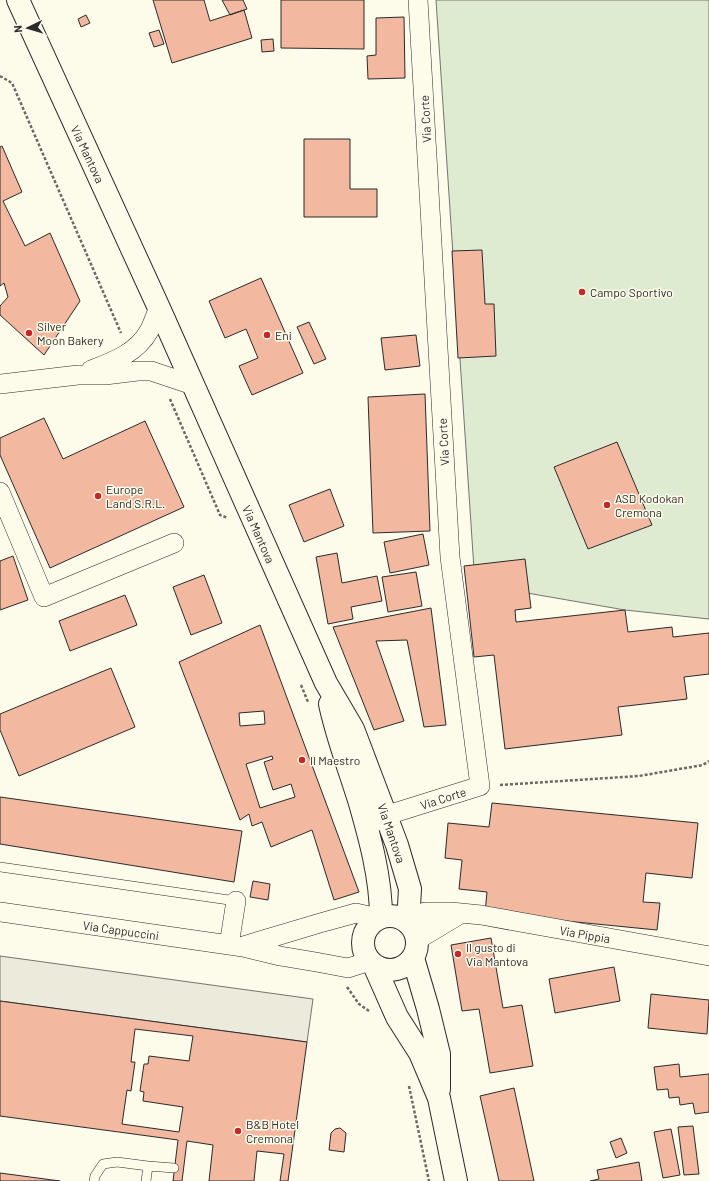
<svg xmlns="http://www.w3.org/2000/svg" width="709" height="1181" font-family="Barlow,sans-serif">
	<rect width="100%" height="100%" fill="#fdfbea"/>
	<path fill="#deebd1" stroke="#74746e" d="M436,0h273v619l-84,-9 -150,-26z"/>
	<path fill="#eceadb" stroke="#74746e" d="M0,956l313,43 -6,43 -307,-41z"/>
	<path fill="#f2b8a0" stroke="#2b2b2b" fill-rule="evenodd" d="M153,0h51l6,21 34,-11 8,28 -80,25z
		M222,0h21l4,9 -17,6z
		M281,0h83v49l-83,-1z
		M86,15l4,8 -9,4 -3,-8z
		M404,17l1,61 -37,1 -1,-23 9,-1v-37z
		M159,30l5,14 -10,3 -5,-14z
		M273,39l1,12 -12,1 -1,-12z
		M304,139h46v50h27v28h-73z
		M2,146l20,46 -19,9 22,45 25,-13 30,68 -36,54 -44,-40v-9l8,-9 -4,-14 -4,3v-139z
		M482,250l3,54h9l2,52 -38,2 -6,-107z
		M261,278l42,95 -51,22 -13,-29 19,-8 -12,-29 -21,9 -16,-37z
		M309,322l17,37 -12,5 -17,-37z
		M416,335l4,31 -35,4 -4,-32z
		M425,394l5,137 -57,2 -5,-136z
		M44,418l19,41 82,-38 39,86 -134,61 -50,-113v-17z
		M617,442l35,83 -64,24 -34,-82z
		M330,489l14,37 -40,16 -15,-37z
		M423,534l6,31 -39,8 -6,-31z
		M337,553l5,30 35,-7 5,25 -31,6 2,12 -25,5 -12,-67z
		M13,556l15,44 -28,10v-49z
		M525,559l6,49 -16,2 1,12 109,-12 3,22 44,-5 1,10 36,-4v41l-25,3 3,22 -69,8 4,28 -117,14 -11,-94 -20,2 -10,-91z
		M416,572l6,34 -34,6 -6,-35z
		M204,575l18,48 -31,12 -18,-48z
		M125,595l12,30 -67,26 -11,-30z
		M431,608l15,117 -22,2 -17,-87 -31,1 28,80 -30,9 -41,-103z
		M260,625l99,267 -25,8 -22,-70 -41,17 -9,-25 -10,4 -3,-12 -9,6 -61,-158zM264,711l1,13 -25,2 -1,-13zM272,756l1,3 -9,3 9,28 18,-6 4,13 -35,11 -14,-44z
		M111,668l24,59 -116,49 -19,-46v-16z
		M0,797l242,34 -8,51 -234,-38z
		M492,803l206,20 -6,55 -46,-5 -3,29 17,1 -3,27 -172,-17 2,-21 -28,-3 3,-29 -17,-2 3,-35 41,4z
		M253,881l17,3 -2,16 -18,-3z
		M491,938l12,70 19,-3 11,61 -43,7 -11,-64 -17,2 -11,-66z
		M614,967l6,34 -65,12 -6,-34z
		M651,994l58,6 -2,34 -59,-6z
		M0,1001l307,41 -19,139h-8l4,-27 -27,-3 -3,30h-45l4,-36 -26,-4 -5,40h-9l5,-41 -178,-24zM135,1029l58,7 -4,25 -40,-5 -1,8h-4l-4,27 4,1 -1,9 40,6 -4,25 -57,-8 5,-34 4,1 4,-29h-4z
		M679,1064l1,13 29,-3v38l-14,2 -2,-11 -13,2 -1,-8 -10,1 -1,-9 -11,1 -3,-23z
		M514,1088l20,93h-35l-19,-85z
		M693,1126l6,48 -15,1 -6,-48z
		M340,1128l6,5 -2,19 -15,-2 2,-17 4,-4z
		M671,1129l9,46 -17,3 -9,-46z
		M621,1138l6,15 -11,5 -6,-16z
		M639,1162l3,19h-52l9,-2 -2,-9z
		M0,1173l60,8h-60z"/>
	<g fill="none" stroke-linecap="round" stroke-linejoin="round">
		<defs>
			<path id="lane" d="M0,867l236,34
				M148,1166l26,2
				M94,1181l1,-5 8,-12 14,-2 31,4 -2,15"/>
			<path id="street" d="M91,370c21,-8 46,-17 58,-39 4,-7 6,-15 10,-23
				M0,384l78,-9h27l33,-4h13l42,14
				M0,492l44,105 130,-54
				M372,823l25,-11 83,-26 -30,-229 -32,-557
				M0,912l243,35 37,9 36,6 32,6 22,-7
				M412,926l13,-14h26l30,3 228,41
				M417,940l45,-27
				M229,945l7,-44
				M243,946l77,-23 36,-10 22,5"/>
			<path id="secondary" d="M18,0l141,308 167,375 27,46 44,116 13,44 -2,34
				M330,704c7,33 19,64 29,96 11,38 22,78 22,117
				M363 943a27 27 0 1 1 54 0a27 27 0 1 1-54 0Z
				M413,958l15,51 11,45v35
				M374,965l23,52 23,36 19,45 17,83"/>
		</defs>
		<use href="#lane" stroke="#2b2b2b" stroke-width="10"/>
		<use href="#street" stroke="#2b2b2b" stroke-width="20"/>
		<use href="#secondary" stroke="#2b2b2b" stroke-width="24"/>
		<path stroke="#6a6964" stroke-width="2.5" stroke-dasharray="3 2" stroke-linecap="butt" d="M0,76l12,7 109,250
			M170,399l50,116 8,3
			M301,685l7,17
			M500,785l139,-9 64,-11 6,-4
			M347,987l12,17 10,7
			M409,1086l20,95"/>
		<use href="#lane" stroke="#fdfbea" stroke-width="9"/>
		<use href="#street" stroke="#fdfbea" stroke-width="19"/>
		<use href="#secondary" stroke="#fdfbea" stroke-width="22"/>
	</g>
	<g fill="#c62828" stroke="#fdfbea" stroke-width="1.5">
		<circle cx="582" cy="292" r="4"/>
		<circle cx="29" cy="333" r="4"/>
		<circle cx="267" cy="335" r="4"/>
		<circle cx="98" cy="496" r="4"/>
		<circle cx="607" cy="505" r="4"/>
		<circle cx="302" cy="760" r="4"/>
		<circle cx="458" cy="954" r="4"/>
		<circle cx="238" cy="1131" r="4"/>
	</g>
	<g text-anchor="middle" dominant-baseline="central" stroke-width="3" stroke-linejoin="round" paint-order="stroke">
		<g font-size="12" fill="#2b2b2b" stroke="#fdfbea">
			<text transform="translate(425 119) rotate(-93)">Via Corte</text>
			<text transform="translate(88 154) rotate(65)">Via Mantova</text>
			<text transform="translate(443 442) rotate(-93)">Via Corte</text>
			<text transform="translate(259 534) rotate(66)">Via Mantova</text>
			<text transform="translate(443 798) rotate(-18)">Via Corte</text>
			<text transform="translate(392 833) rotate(71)">Via Mantova</text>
			<text transform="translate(121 930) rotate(8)">Via Cappuccini</text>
			<text transform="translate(585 934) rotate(10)">Via Pippia</text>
		</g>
		<g font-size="12" fill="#2b2b2b" stroke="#fdfbea" text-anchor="start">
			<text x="590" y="292">Campo Sportivo</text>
			<text x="37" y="326">Silver<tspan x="37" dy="14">Moon Bakery</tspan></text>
			<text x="275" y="335">Eni</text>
			<text x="106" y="489">Europe<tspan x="106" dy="14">Land S.R.L.</tspan></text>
			<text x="615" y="498">ASD Kodokan<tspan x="615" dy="14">Cremona</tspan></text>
			<text x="310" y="760">Il Maestro</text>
			<text x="466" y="947">Il gusto di<tspan x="466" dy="14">Via Mantova</tspan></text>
			<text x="246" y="1124">B&amp;B Hotel<tspan x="246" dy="14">Cremona</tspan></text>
		</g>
	</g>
	<g transform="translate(28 28) rotate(265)" stroke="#fdfbea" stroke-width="3" paint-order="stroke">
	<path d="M0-3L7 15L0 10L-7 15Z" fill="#2b2b2b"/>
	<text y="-6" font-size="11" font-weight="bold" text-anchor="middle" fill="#2b2b2b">N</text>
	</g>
</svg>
